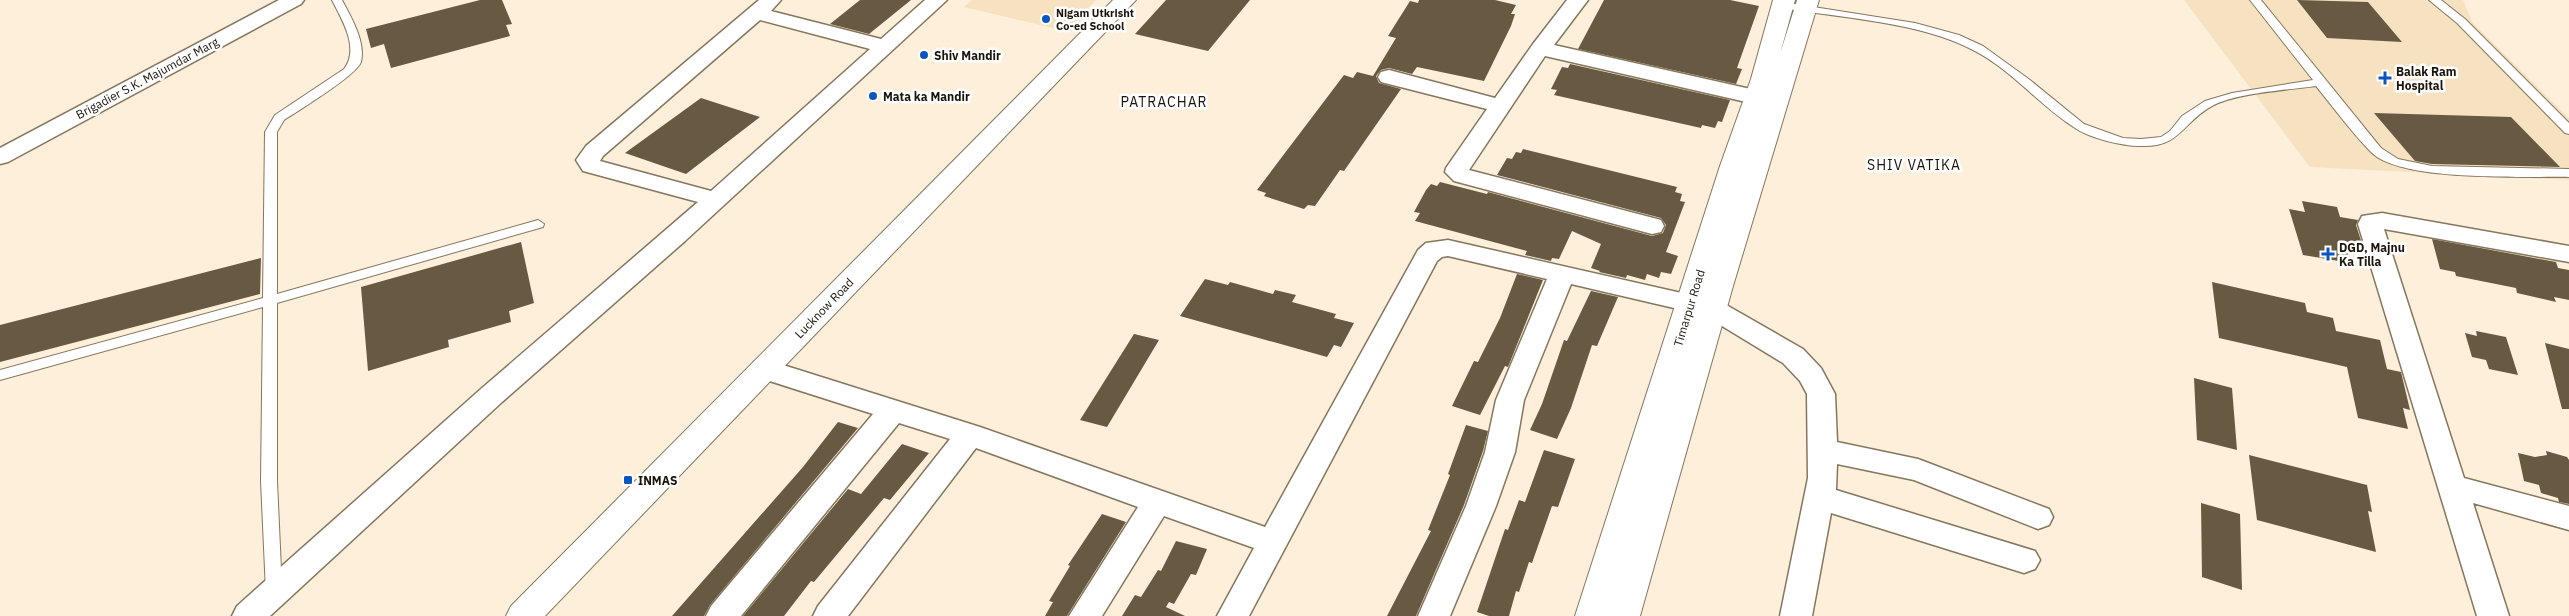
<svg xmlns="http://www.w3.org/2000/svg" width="2569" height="616" font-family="'IBM Plex Sans',sans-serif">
	<rect width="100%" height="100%" fill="#fdefda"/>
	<path fill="#f6e1c0" d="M972,0h124l-31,31 -101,-24z
		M2184,0h279l9,22 97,96v62l-259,-13z"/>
	<path fill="#675942" d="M480,0h22l10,24 -6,1 4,11 -119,32 -7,-24 -13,4 -5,-19z
		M860,0h51l-42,34 -39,-10z
		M1166,0h84l-42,51 -73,-17z
		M1419,0h76l21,5 -5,9h4l-4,12 -27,55 -67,-14 -5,7 -23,-6 -8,2 -5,6 3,7 22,6 -57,82 -4,-1 -25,36 -7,-1 -4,4 -40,-13 2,-3 -9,-3 87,-115 9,3 4,-6 16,4 23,-38 -8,-2 22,-35 8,2z
		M1604,0h126l29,6 -22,62 5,1 -6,15 -158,-35z
		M2297,0l71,2 34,40 -75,-4z
		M1570,64l160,36 -8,22 -4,-1 -3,7 -13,-3 -1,3 -147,-33 3,-5 -6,-1 11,-22 6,1z
		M701,98l59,19 -74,57 -61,-21z
		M2374,113l137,4 49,50 -128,-3 -17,-3z
		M1523,149l154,38 -2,5 7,2 -2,7 5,1 -19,50 12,4 -7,18 -10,-2 -2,6 -12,-4 -2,6 -18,-5 -1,3 -27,-6 1,-1 -9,-3 10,-24 -29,-13 -13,28 -7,-1 -1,3 -26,-6 2,-4 -112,-30 5,-8 -6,-1 12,-22 5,-6 6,2 3,-4 47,12 1,-2 164,44 11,-3 3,-8 -5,-7 -164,-43 10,-17 5,1 4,-7 5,1z
		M2302,201l35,6 3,10 18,3 -2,5 8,25 -19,-4 6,17 -48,-8 -14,-46 16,3z
		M2432,239l124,23 2,6 11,2v30l-15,-3 2,5 -39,-9 -1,-5 -60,-12 -1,-4 -15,-3z
		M521,242l13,61 -25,8 2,11 -63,18 1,7 -81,24 -7,-84z
		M261,258l-1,36 -260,68v-37z
		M1517,274l26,6 -35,87 -3,-1 -25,49 -28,-9 22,-45 4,1 22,-44z
		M1205,279l23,6 2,-3 43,12 2,-4 21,5 -4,7 44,12 -2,4 20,5 -13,24 -7,-2 -7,12 -147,-41z
		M2212,282l93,21 2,9 26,6 3,13 44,9 7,29 14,3 9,38 -7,-2 5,21 -50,-11 -11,-51 -128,-29z
		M1591,291l27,6 -21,49 -5,-1 -21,63 -14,31 -27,-9 12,-26 22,-64 3,1z
		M2476,331l30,6 12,38 -29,-6 -3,-9 -14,-3 -7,-24 12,3z
		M1134,334l25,6 -52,87 -27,-7z
		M2545,343l24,6v60h-7z
		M2194,378l38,10 5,62 -40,-10z
		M838,422l20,6 -148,177 -6,11h-32l131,-149z
		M1466,425l22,6 -5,20 -19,54 -48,111h-29l44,-85 -3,-1 22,-55 -2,-1z
		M902,444l27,9 -39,47 -6,-2 -70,84 -3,-1 -27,35h-41l105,-127 13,5z
		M1544,450l31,9 -17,48 -6,-1 -20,57 -3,-1 -10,30 -3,-1 -7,25h-20l-12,-4 28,-83 3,1 11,-30 6,2z
		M2546,451l21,6 2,3v44l-10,-2 -1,-4 -17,-5 -2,-8 -15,-4 -6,-28 17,4 12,-2z
		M2249,455l118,30 5,27 -4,-1 8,41 -119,-32z
		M2201,503l39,11 2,76 -40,-13z
		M1102,514l24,8 -59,94h-22l8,-14 -4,-1 21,-35 -2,-1z
		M1176,541l31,8 -11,26 -5,-1 -17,30 -5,-2 -3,5 19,9h-63l13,-21 6,2 17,-27 3,1z"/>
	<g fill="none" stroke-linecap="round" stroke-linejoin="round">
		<defs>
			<path id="lane" d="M332,0h10c9,17 24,42 19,62 -4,13 -63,49 -77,58l-7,12v162l261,-74 6,4 -1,3 -266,76v178l5,111 -2,5 -6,2 -6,-2 -2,-5 -5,-111 2,-174 -263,73v-10l263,-72 2,-166 10,-17 69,-46c16,-21 -2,-49 -12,-69z
				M2250,0h11l120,148 17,11 34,7 137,3v8c-45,-1 -166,5 -197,-24 -20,-20 -38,-45 -56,-67 -28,4 -80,7 -104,20 -30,16 -31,42 -72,40 -18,0 -51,-8 -65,-18 -36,-23 -64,-59 -102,-78 -53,-28 -131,-32 -191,-42l-5,-3 5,-3 133,21 44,12 24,11 47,34 54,44 39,14 18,1 20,-2 9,-6 12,-15 23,-15 27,-8 81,-13z
				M2429,0h12l24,19 104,104v11l-4,-1 -108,-110z"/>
			<path id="street" d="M279,0h25l-3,4 -293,158 -8,2v-16z
				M759,0h22l-10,11 110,28 44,-39h22l-262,241 -183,161 -232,214h-38l5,-10 245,-218 216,-186 -115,-31 -7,-11 10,-14zM760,20l110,29 -159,142 -111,-30 3,-5z
				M1567,0h21l-34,45 201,45 8,2 3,5 -3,5 -8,2 -210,-48 -76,114 192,50 3,6 -3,6 -9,2 -198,-53 -9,-9 1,-4 41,-59 -106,-27 -3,-5 3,-5 8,-2 106,28 38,-54z
				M2382,213l187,33v16l-185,-33 80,249 105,28v24l-96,-27 36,113h-32l-119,-392 4,-8z
				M1448,240l273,62 82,47 18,19 14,26 2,48 81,17 131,50 4,8 -4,8 -11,4 -124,-49 -77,-16 -1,26 199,61 5,9 -5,9 -11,4 -193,-60 -19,103h-32l28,-138 -1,-84 -7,-13 -17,-18 -79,-48 -133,-31 -47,116 -9,52 -19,54 -46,110h-32l48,-110 19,-54 11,-52 51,-121 -99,-23 -6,1 -5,4 -188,355h-32l37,-68 -90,-32 -62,100h-33l69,-109 -162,-59 -128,168h-35l5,-10 132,-167 -51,-16 -158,193h-35l5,-10 162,-192 -119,-38 -4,-7 4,-7 10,-3 216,68 285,100 153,-277 8,-7z"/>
			<path id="secondary" d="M1113,0h23l-591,616h-39l5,-10z
				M1773,0h22l-15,54 17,-54h22l-86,286 -93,330h-65l145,-450 31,-87z"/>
		</defs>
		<use href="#lane" stroke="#85765e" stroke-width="2"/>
		<use href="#street" stroke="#85765e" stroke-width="3"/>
		<use href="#secondary" stroke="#85765e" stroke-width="2"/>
		<use href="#lane" fill="#fff" fill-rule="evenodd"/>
		<use href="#street" fill="#fff" fill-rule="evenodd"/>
		<use href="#secondary" fill="#fff" fill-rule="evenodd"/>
	</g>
	<g fill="#0c55bf" stroke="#fff" stroke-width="2">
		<circle cx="1046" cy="19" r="5"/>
		<circle cx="924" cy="55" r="5"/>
		<path d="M2382.5 70.5h5v5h5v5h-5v5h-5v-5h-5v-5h5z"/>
		<circle cx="873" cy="96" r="5"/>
		<path d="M2325.5 246.5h5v5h5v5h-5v5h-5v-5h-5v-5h5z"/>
		<rect x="623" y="475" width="10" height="10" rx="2.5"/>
	</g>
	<g text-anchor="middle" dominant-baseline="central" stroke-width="5" stroke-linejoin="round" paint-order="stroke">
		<g font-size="11" font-weight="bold" fill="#1a140b" stroke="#fff" text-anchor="start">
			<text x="1056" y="13">Nigam Utkrisht<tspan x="1056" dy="13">Co-ed School</tspan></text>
		</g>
		<g font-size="12" font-weight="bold" fill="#1a140b" stroke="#fff" text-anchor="start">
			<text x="934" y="55">Shiv Mandir</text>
			<text x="2396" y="71">Balak Ram<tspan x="2396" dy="14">Hospital</tspan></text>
			<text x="883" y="96">Mata ka Mandir</text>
			<text x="2339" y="247">DGD, Majnu<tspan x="2339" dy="14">Ka Tilla</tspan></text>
			<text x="638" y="480">INMAS</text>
		</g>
		<g font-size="12" fill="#1a140b" stroke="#fff">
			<text transform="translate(147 78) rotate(-28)">Brigadier S.K. Majumdar Marg</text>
			<text transform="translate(824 308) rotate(-46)">Lucknow Road</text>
			<text transform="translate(1689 308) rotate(-73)">Timarpur Road</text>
		</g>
		<g font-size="14" letter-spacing="1" fill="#1a140b" stroke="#fff">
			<text x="1164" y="102">PATRACHAR</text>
			<text x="1914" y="165">SHIV VATIKA</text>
		</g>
	</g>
</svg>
